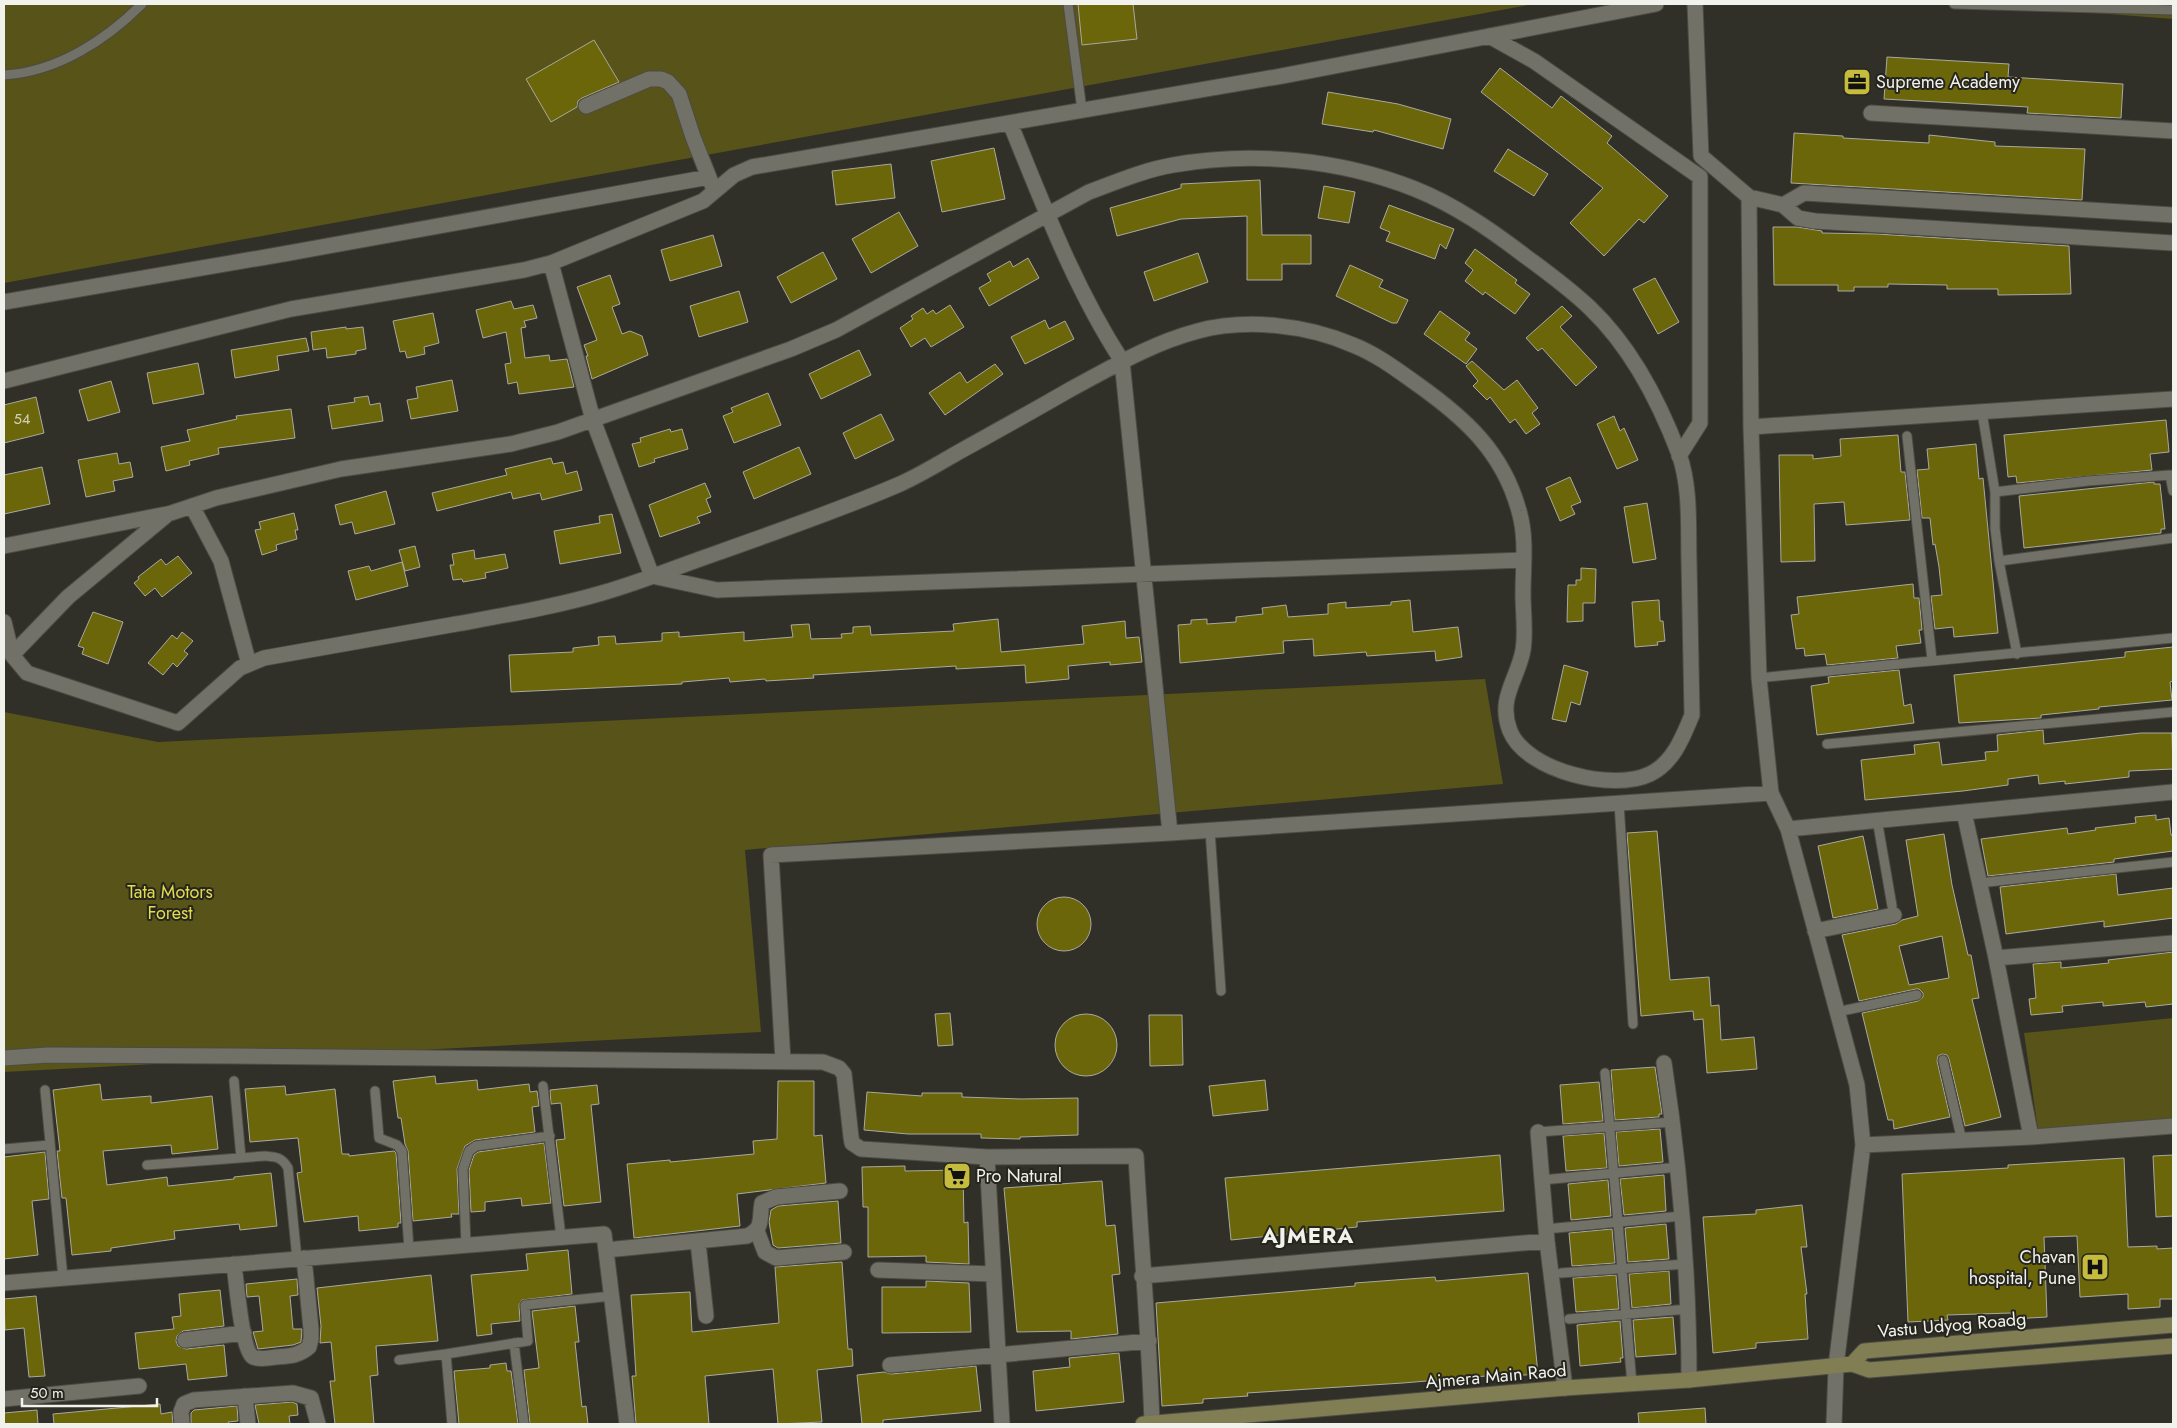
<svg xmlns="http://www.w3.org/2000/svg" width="2177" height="1428" font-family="Jost,sans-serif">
	<rect width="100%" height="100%" fill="#303028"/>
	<path fill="#575319" d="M4,4h1530l-1530,279z
		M1979,4h194v15z
		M1485,679l18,105 -758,66 16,182 -757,40v-360l154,30z
		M2173,1018v102l-135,10 -14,-97z"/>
	<path fill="#6c660a" stroke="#a9a99f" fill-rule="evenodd" d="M1078,4h55l4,35 -55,6z
		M594,40l25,42 -37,16 -4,3 -1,6 -26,15 -25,-43z
		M1887,57l122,7 -1,13 115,7 -2,34 -94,-5 1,-6 -144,-8z
		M1500,68l52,40 9,-12 51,40 -5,7 61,53 -24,27 -5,-4 -35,37 -34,-33 33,-35 -122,-96z
		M1328,92l70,12 53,15 -8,30 -69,-19 -1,2 -51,-8z
		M1794,133l49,3v2l86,5v-8l66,7v4l90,3 -3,51 -291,-17z
		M994,148l11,51 -63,13 -11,-51z
		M1508,149l40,25 -14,22 -40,-25z
		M891,164l4,34 -59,7 -4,-34z
		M1260,180l2,55h49v29h-29v16h-35v-64l-66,3 -64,17 -7,-28 71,-20v-4z
		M1324,186l31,6 -6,31 -31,-5z
		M1389,205l65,24 -8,20 -6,-5 -5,15 -49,-18 4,-9 -10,-4z
		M899,212l19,34 -47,27 -19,-34z
		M1773,227h24l25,4v2l55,1 192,12 2,48 -73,1v-6h-51v-4l-59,-1v3h-34v4h-16v-6h-64z
		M713,235l9,31 -52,15 -9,-31z
		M1475,249l42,31 -2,3 15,11 -15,20 -30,-22 -2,3 -18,-14 8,-11 -8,-7z
		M823,252l14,27 -46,24 -14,-26z
		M1198,253l10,29 -54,19 -10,-29z
		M1028,258l11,20 -50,28 -10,-18 12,-7 -4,-7 23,-13 3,6z
		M1350,265l33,15 -4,7 29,13 -11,23h-5l-56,-27z
		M610,275l10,29 -8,3 10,27 8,-3 12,5 6,19 -56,24 -6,-23h2l-4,-11 13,-5 -20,-53z
		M1655,278l24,44 -21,12 -25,-45z
		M739,291l9,31 -49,15 -9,-31z
		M511,301l3,8 19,-4 4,13 -13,3 2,6 -5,1 4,30 24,-3 1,6 17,-2 7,28 -55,7 -2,-12 -9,2 -3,-20 6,-1 -5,-31 -23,6 -7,-28z
		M950,305l14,22 -33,20 -6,-9 -14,9 -11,-19 13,-9 -2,-3 12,-8 4,6 6,-4 3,4z
		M1562,306l10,10 -12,11 37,40 -21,19 -34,-38 -4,3 -12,-13z
		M1440,311l30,22 -5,7 12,9 -11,15 -42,-30z
		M433,313l6,30 -15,4 1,7 -18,4 -2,-7 -5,1 -7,-31z
		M1045,320l4,9 16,-8 9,18 -49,25 -14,-27z
		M346,327v2l17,-2 3,22 -10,2v3l-29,4 -1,-10 -13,2 -2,-18z
		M306,338l3,13 -32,5 2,14 -44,8 -4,-28z
		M859,350l12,25 -50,24 -12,-25z
		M1472,361l32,29 13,-10 21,28 -6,5 8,11 -14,10 -11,-15 -5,4 -20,-26 -3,3 -14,-14 5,-5 -12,-15z
		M198,363l6,31 -51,10 -6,-31z
		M995,364l8,10 -58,41 -16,-22 31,-21 7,11z
		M452,380l6,31 -47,8 -4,-19 11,-2 -2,-11z
		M111,381l9,31 -32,9 -9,-31z
		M768,393l13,32 -47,18 -11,-27 10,-4 -2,-4z
		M368,396l2,9 10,-2 3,18 -51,8 -4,-23 27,-4 -1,-4z
		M36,397l8,36 -40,10v-38z
		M291,409l4,29 -77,10 1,6 -30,7 1,4 -24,6 -5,-24 29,-6 -3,-11 50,-11 -1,-3z
		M881,414l13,26 -39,19 -12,-26z
		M1614,416l6,15 4,-3 14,32 -21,9 -20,-45z
		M2166,420l3,32 -19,2 2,16 -135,13 -1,-7 -8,1 -4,-42z
		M670,429l1,3 11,-3 6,20 -34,10 1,3 -16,5 -7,-23 9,-2 -1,-4z
		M1898,435l3,37h4l5,48 -64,5 -2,-23 -30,2 1,57 -34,1 -2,-107h34v4l28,-3 -1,-17z
		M1976,444l3,35 4,-1 15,155 -44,4 -1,-10 -18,2 -4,-33 11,-1 -3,-28 -4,-23 -2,1 -3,-27h-8l-5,-48 12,-1 -2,-20z
		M799,447l12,27 -57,25 -11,-27z
		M117,453l2,11 11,-2 3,15 -20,4 2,10 -29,6 -8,-37z
		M551,458l2,6 10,-2 3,12 11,-3 5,19 -40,10 -2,-7 -27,6 -2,-7 -74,19 -5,-18 75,-18 -2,-6z
		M42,467l8,37 -46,10v-39z
		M1570,477l11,25 -10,4 4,8 -15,7 -14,-33z
		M2154,482v2h6l5,45h-4v4l-137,15 -5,-52z
		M705,483l6,14 -5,2 5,13 -14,5 3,6 -40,14 -11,-32z
		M386,491l9,33 -40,10 -3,-12 -12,3 -5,-20z
		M1647,503l9,56 -23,4 -9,-56z
		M294,513l4,17h-3l2,9 -21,6 1,5 -15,5 -7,-25 6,-1 -2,-7z
		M612,514l9,39 -61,11 -6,-33 46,-8 -1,-7z
		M415,546l5,21 -15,4 -6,-21z
		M474,550l1,9 30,-5 3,14 -23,5 1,5 -23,4 -1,-3 -9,1 -3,-15h4l-2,-11z
		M178,556l14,17 -30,24 -7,-9 -10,8 -11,-13 5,-4 -1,-2 23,-18 5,6z
		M402,562l6,24 -52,14 -8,-29 21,-5 2,5z
		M1581,568l15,1 -1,34h-12v18l-16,1 1,-37h8v-5h5z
		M1913,584l1,14h5l3,32h-3l2,13 -25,3 2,12 -71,7 -2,-11 -20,2 -1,-8 -8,1 -5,-34 8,-1 -2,-17z
		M1410,600l3,32 45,-5 4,30 -26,4 -1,-10 -68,5 -1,-4 -52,4 -1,-17 -30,2 1,12 -104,10 -2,-38 13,-1v-4l16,-1v5l29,-2v-5l27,-3 -1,-6 24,-3 2,12 40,-3v-10l18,-2v6l45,-3v-3z
		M1659,600l1,21h3l2,20 -8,1 1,3 -23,2 -3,-45z
		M93,612l30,10 -15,42 -26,-10 2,-6 -6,-2z
		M998,619l3,33 83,-8 -2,-18 43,-5 1,17 13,-1 3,25 -32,3v-3l-42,4 1,13 -43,4 -1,-18 -69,4v-3l-143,9 1,3 -48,3 -1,-2 -35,3 -1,-4 -47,4v2l-171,8 -2,-37 64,-3v-4l26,-3 -1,-8 17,-1 1,8 46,-3v-8l17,-1v5l65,-5v9l49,-4 -2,-12 18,-1 2,15 31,-1 -1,-4 12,-1v-6l17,-1 1,9 43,-2 40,-2 -1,-7z
		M182,632l11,9 -9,10 4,3 -11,13 -4,-4 -10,12 -15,-12 24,-28 5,4z
		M2173,647v34l-3,1 2,18 -73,7v2l-58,6v3l-82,5 -5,-48 171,-18v-5z
		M1564,665l24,7 -8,33 -9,-3 -5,20 -14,-3z
		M1899,670l5,36 7,-2 3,19 -97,12 -6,-49 18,-3 -1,-6z
		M2043,730l1,14 97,-11h31l1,36 -44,2v6l-64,7v-3l-26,3 -1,-9 -30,4v6l-45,6 -98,9 -4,-40 54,-6 -1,-9 25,-3 3,23 44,-5 -1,-8 13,-1 -1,-16z
		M2156,815v5l13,-2 2,17h2v16l-59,8v3l-126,14 -7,-37 86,-11 1,6 28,-4 -1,-2 41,-5 -1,-6z
		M1657,831l13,149 39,-3 2,29 8,-1 2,35 33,-3 3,32 -50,4 -4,-54 -9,1 -1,-9 -52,5 -14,-183z
		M1944,834l8,51 16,70h3l8,43 -7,1 29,118 -36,9 -16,-67 -2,-4 -5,-1 -4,2 -1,5 13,56 -56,12 -1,-9h-5l-26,-107 56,-12 5,-4v-4l-4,-4h-3l-57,12 -17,-66 54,-11 6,-4 16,-4 -12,-76zM1942,936l7,42 -40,7 -10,-39z
		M1863,836l15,73 -45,9 -15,-72z
		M2116,874l2,21 55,-7v30l-69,9v-6l-98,13 -6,-47z
		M1037 924a27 27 0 1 1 54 0a27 27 0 1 1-54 0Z
		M2173,952v52l-27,3 -1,-5 -42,4v-4l-41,4 1,6 -32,3 -2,-16 7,-1 -3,-34 28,-2v6l48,-5 -1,-3z
		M950,1013l3,32 -15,1 -3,-32z
		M1055 1045a31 31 0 1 1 62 0a31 31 0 1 1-62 0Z
		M1149,1015h33l1,50 -33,1z
		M1655,1067l7,47h-3v3l-44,3 -4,-50z
		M435,1076l1,8 41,-4 1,10 51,-6 1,8 7,-1 2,15 -7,1 3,25 -60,8 -10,6 -8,23 2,45h-8l1,3 -39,4 -5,-70 -3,-7 -4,-26h-3l-5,-37z
		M1265,1080l3,30 -55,6 -4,-30z
		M778,1081h36v55l8,-1 4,48 -89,11 3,32 -106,12 -7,-74 43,-4v2l84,-8 -1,-13 24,-2z
		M1599,1082l4,39 -40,3 -3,-39z
		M100,1084l2,16 49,-4v7l61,-7 6,53 -46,5 -1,-9 -68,6 4,34 60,-8 1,9 66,-7v-2l37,-4 6,53 -37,4 -1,-6 -65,7 1,8 -64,9v3l-39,4 -6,-57h-4l-5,-47h3l-7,-61z
		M597,1085l2,19 -8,1 10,97 -37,4 -8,-66 9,-1 -4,-36 -10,1 -1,-14z
		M285,1086l1,9 49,-6 7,65h7v2l45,-5 2,2 5,70h-3v4l-39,4 -1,-15 -54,6 -7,-49 5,-1 -4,-34 -48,4 -5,-53z
		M867,1092l55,4v-3h40v4l59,2 57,-1v37l-58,2v2l-39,-1v-4h-73l-44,-4z
		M1660,1129l3,33 -44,4 -3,-34z
		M1604,1133l3,35 -41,3 -3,-35z
		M544,1143l7,60 -29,3 -1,-8 -36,4v9l-14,1 -2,-42 5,-15 4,-3z
		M45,1152l4,47 -17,2 6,54 -34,4v-102z
		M1500,1155l4,56 -147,11v5l-126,13 -6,-62z
		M2173,1155v61l-17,1 -3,-61z
		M2124,1158l4,89 29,-1v3l16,-1v51h-13v8l-32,2v-15l-48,3 -3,-61 -33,1 3,80 -35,2 -1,-6 -64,2 1,5 -40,2 -6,-148 106,-6v-3z
		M905,1166v5l58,-1 1,53 4,-1 1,42 -43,-2v-6l-58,1v-50h-5l-1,-40z
		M1664,1175l2,36 -42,4 -4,-36z
		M1608,1180l3,36 -40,4 -3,-36z
		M1102,1181l4,45 9,-1 5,49 -8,1 6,59 -47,5v-8l-54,1 -13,-144z
		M838,1201l3,42 -63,5 -5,-3 -4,-23 2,-12 7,-4z
		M1802,1205l5,42h-6l6,47h-2l3,45 -52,4v5l-43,5 -10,-136 53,-3v-4z
		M1666,1224l3,35 -41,3 -3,-34z
		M1612,1229l3,34 -43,3 -3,-33z
		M568,1250l4,44 -50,6 -3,5 1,16 -29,3 1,10 -15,2 -6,-61 57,-5 -2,-16z
		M842,1262l6,87h4l1,17 -36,4 5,52 -44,2 -5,-55 -68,7 4,48h-73l-4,-48h4l-5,-81 59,-3 2,40 87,-9 -4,-56z
		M1669,1271l2,33 -39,4 -3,-34z
		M1528,1273l10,101 -40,3v-2l-95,8 -156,10 1,3 -45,3v4l-41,3 -6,-103 199,-17v-3l80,-6 1,4z
		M431,1275l7,66 -62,5 2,29 -8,1 4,48h-39l-5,-43h5l-4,-39 -11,1 1,-17 -4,-38z
		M1616,1275l3,34 -43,3 -3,-34z
		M297,1279l1,16 -8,1 3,33h9l-1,13 -8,3 -35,4 -5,-17 10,-1 -4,-35 -12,1 -1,-13z
		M926,1281l43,2 2,49 -89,1v-46h44z
		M220,1290l4,36 -41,5 -6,5 -1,5 2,5 8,3 38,-4 3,31 -39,4 -2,-16 -47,5 -4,-36 39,-4 -2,-12 9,-1 -2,-22z
		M36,1296l9,80 -16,1 -5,-49 -19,2 -1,-31z
		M575,1306l4,36h-4l7,65 4,-1 2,18h-58l-6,-54 15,-2 -7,-57z
		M1673,1317l3,37 -40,3 -3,-37z
		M1620,1321l3,37h-3l1,4 -41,4 -3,-41z
		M1119,1353l5,49 -88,9 -3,-40 37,-4 -1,-9z
		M506,1363l1,8h4l7,53h-59l-5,-53 36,-3v-3z
		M976,1366l5,45 -98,9v4h-21l-5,-49 27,-3 7,2z
		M292,1402l5,2 1,11 -9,1 1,8h-31l-4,-19z
		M160,1404l1,10 11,-2 1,12h-119l-1,-10z
		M237,1406l1,15 -10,1 1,2h-38v-11l3,-3z
		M1705,1408l1,16h-67l-1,-11z
		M37,1410l1,14h-34v-11z"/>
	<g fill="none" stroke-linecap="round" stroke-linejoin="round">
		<defs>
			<path id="lane" d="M1068,4l14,106
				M1954,4l219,6
				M4,75c53,-3 102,-35 138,-71
				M1982,412l13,80
				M1907,436l25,224
				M1999,561l-4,-33v-36l93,-11 82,-6 3,16
				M2017,654l-18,-93 174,-23
				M1759,678c138,-15 276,-26 414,-40
				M1827,744l346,-32
				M1619,803l14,221
				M1877,819l15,87
				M1210,830l11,161
				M1979,883l194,-21
				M1837,1012l80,-17
				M1943,1060l19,81
				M1605,1073l27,311
				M234,1081l7,77
				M543,1086l18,151
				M45,1090l18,188
				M375,1091l4,47 18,7 5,6 7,98
				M1538,1132l135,-10
				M4,1149l46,-4
				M147,1165l118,-9c11,1 17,1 23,12l9,91
				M1542,1180l137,-13
				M1546,1229l136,-13
				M466,1245l-3,-76 6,-18 7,-5 74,-10
				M1561,1273l125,-9
				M1569,1319l120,-10
				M514,1343l10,81
				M399,1360l47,-6
				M452,1424l-6,-70 82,-13 -3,-36 87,-9"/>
			<path id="street" d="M1695,4l6,152 48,41 34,8 15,13 17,3 358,22
				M1489,36l45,25 166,116v246l-21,33
				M586,106l63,-27h12l7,3 11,12 14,43 19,48
				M1871,113l302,18
				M1010,123c33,81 64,164 112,238l48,472
				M1749,197l2,230 8,251 12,115 17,36 69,256 6,60 -27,221 -2,58
				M1783,205l21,-12 369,22
				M551,263l42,157 59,156 65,14 806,-30
				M4,302l285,-49 420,-76
				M4,381l287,-72 233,-39 27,-7 152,-62 31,-26 18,-8 530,-91 374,-72
				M1751,427l422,-28
				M192,506l29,55 28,103
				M4,546l163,-32
				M4,622l8,33 15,18 151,50 62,-55 24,-10c64,-11 128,-23 192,-34 49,-9 98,-17 146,-31 39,-11 77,-27 115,-40 61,-22 123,-43 183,-69 20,-9 38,-20 57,-31 38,-21 76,-42 114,-64 41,-22 81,-46 127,-58 49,-13 109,-6 155,14 23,9 43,24 64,39 48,34 86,68 102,127 8,27 4,56 4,83 0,18 3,39 0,56 -5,29 -26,48 -13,81 16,40 103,61 140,43 23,-11 33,-37 42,-59 -1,-51 -2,-102 -3,-153 -1,-35 2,-74 -10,-108 -20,-53 -47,-106 -89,-146 -20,-19 -43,-36 -65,-52 -34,-26 -70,-51 -110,-67 -76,-30 -162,-38 -242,-24 -29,5 -57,17 -84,27l-253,138 -45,19 -233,83 -47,12 -170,25 -125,29 -48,16 -100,83 -56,58
				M1964,812l32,146 35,179
				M1788,829l385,-37
				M1815,931l79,-16
				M1996,958l177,-15
				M4,1058l44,-3 184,1 591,6 16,6 5,6 7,63 1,6 9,6 126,8 149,-1c5,89 13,178 16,267
				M783,1061l-12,-206 399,-22 601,-40
				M1664,1063c16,105 25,210 25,317
				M1538,1132l9,109 18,147
				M1863,1145l168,-8 142,-11
				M987,1157l15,267
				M757,1231l8,21 11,6 68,-6
				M698,1242l8,74
				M606,1250l141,-14c17,-8 12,-16 15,-33l14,-6 64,-6
				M234,1264c2,15 8,87 19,93 6,3 17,1 23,0 13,-1 23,-1 33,-10l2,-8v-10l-7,-71
				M878,1270l115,4
				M1142,1276l405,-35
				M4,1283l600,-49 23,190
				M185,1340l59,-7
				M890,1365l259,-24
				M245,1396l3,28
				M4,1399l135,-13
				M182,1424l-1,-12 3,-8 10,-4 99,-7 18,5 7,26"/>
			<path id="secondary" d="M1852,1364l12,-13 309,-26
				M1143,1424l422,-36 124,-8 163,-16 17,6 304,-24"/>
		</defs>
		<use href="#lane" stroke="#4c4c45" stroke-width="11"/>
		<use href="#street" stroke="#4c4c45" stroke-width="17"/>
		<use href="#secondary" stroke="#4c4c45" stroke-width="17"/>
		<use href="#lane" stroke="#717167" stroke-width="9"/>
		<use href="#street" stroke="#717167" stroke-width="15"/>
		<use href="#secondary" stroke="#817e54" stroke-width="15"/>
	</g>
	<defs>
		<symbol id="office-square" viewBox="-11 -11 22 22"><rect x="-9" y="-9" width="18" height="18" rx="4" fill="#c5bc3d" stroke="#26261e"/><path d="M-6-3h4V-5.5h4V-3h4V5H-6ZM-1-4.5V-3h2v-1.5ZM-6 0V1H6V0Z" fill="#111"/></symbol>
		<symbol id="supermarket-square" viewBox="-11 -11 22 22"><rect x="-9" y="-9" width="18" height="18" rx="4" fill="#c5bc3d" stroke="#26261e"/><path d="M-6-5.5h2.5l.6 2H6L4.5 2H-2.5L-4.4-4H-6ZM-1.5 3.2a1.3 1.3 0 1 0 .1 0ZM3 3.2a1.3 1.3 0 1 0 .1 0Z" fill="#111"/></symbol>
		<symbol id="hospital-square" viewBox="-11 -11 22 22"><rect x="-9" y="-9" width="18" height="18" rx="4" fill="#c5bc3d" stroke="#26261e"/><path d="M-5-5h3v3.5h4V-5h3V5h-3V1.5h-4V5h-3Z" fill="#111"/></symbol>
	</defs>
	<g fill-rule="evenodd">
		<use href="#office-square" x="1841" y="66" width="32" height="32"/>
		<use href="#supermarket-square" x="941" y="1160" width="32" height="32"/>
		<use href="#hospital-square" x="2079" y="1251" width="32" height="32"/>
	</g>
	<g text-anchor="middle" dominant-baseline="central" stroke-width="4" stroke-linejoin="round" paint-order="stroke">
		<g font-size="15" fill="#d0cfb4">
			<text x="22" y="419">54</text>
		</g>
		<g font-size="18" fill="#f2f2ed" stroke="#26261e" text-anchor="start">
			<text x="1876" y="82">Supreme Academy</text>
			<text x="976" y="1176">Pro Natural</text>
			<text x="2076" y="1257" text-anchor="end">Chavan<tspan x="2076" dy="21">hospital, Pune</tspan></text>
		</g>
		<g font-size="18" fill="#e4db4d" stroke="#26261e">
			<text x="170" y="892">Tata Motors<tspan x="170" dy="21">Forest</tspan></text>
		</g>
		<g font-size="18" fill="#f2f2ed" stroke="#26261e">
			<text transform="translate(1952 1325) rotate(-5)">Vastu Udyog Roadg</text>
			<text transform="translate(1496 1376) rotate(-5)">Ajmera Main Raod</text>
		</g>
		<g font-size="22" font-weight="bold" letter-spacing="1" fill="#f2f2ed" stroke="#26261e">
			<text x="1308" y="1235">AJMERA</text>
		</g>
	</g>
	<rect width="2177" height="1428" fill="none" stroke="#f2f2ed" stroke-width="10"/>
	<path d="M22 1398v8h135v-8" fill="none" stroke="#f2f2ed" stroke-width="2.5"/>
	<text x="30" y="1398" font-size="15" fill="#f2f2ed" stroke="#26261e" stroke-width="4" paint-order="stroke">50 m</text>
</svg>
